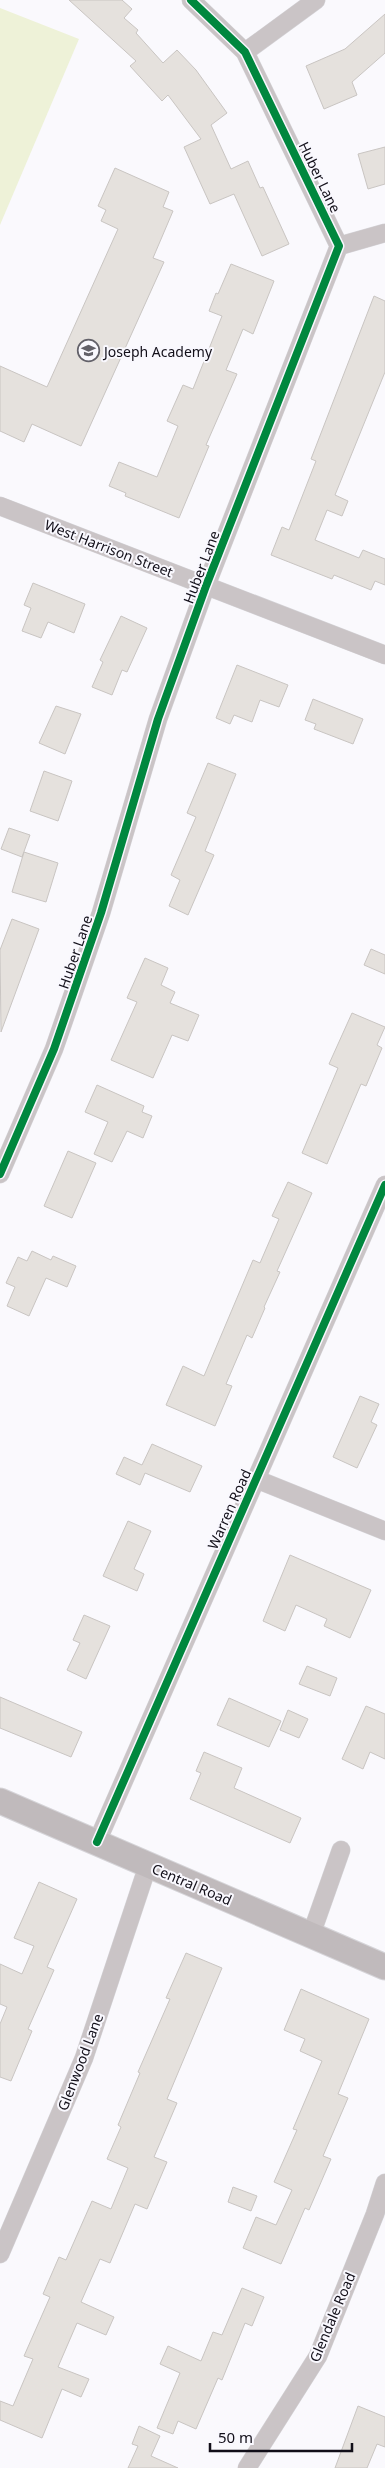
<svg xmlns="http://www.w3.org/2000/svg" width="385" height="2468" font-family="'Noto Sans',sans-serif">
	<rect width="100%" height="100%" fill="#faf9fd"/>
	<path fill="#eef2d8" d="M0,8l79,31 -79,186z"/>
	<path fill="#e5e1dd" stroke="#c9c5c2" d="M69,0h53l10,9 -8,9 14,12 -2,3 27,30 14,-13 19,20 31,43 -16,12 20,44 17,-8 12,27 3,-1 26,57 -27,12 -28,-62 -24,10 -26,-57 17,-8 -33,-44 -6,6 -32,-35 6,-5z
		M385,14v39l-33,29 5,13 -33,14 -18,-43 39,-17z
		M385,147v37l-17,5 -10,-35z
		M115,168l54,24 -6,15 10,4 -20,47 11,4 -83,184 -49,-22 -8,18 -24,-11v-65l47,21 71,-158 -17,-8 5,-11 -8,-4z
		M231,264l43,17 -21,53 -10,-5 -17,41 11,4 -31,71 3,1 -30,72 -54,-22 1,-3 -17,-7 10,-24 38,15 21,-51 -11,-5 16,-36 10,4 29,-73 -13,-5 7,-18 2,1z
		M374,296l11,5v71l-50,123 13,6 -6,15 -15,-6 -12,30 44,18 4,-8 22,9v26l-10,-4 -4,9 -37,-15 -2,4 -61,-24 11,-28 7,3 27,-69 -5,-2z
		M33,583l52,21 -11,29 -26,-11 -7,16 -19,-7 9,-23 -7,-3z
		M121,616l26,12 -20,44 -5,-2 -10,25 -20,-8 11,-25 -3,-2z
		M237,665l51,20 -9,22 -19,-7 -8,22 -18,-7 -4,9 -14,-6z
		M313,699l50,20 -10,25 -39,-15 2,-5 -11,-4z
		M56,706l25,8 -16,40 -26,-11z
		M208,763l28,11 -31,77 9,4 -26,60 -19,-9 11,-26 -9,-5 25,-58 -9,-4z
		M44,771l28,10 -14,40 -28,-10z
		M9,828l21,7 -8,22 -21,-8z
		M24,852l34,11 -12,39 -34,-10z
		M12,919l27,10 -38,103 -1,-82z
		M371,949l14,6v19l-21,-9z
		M145,958l23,10 -7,17 14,7 -5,11 29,12 -11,26 -16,-6 -19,43 -42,-18 26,-58 -10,-4z
		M352,1013l33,14 -8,18 5,3 -16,38 -5,-2 -34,80 -25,-11 36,-85 -9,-4z
		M97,1085l47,21 -2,6 10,4 -9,22 -16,-7 -15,31 -18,-8 14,-32 -23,-10z
		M68,1151l28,12 -24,55 -28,-12z
		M288,1182l24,11 -35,78 3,1 -16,35 1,1 -13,30 -5,-3 -21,49 6,2 -17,40 -49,-21 17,-39 21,10 49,-116 7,3 19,-44 -7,-3z
		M32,1251l19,9 2,-4 23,10 -9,21 -21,-9 -17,38 -22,-10 8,-19 -9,-4 12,-26 9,4z
		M360,1396l19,8 -8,18 6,3 -20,43 -24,-11z
		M152,1444l50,22 -12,26 -45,-19 -5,12 -24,-11 8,-17 18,8z
		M128,1521l23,10 -17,38 10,5 -7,17 -34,-15z
		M290,1555l81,35 -21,48 -26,-12 3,-7 -31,-14 -11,26 -22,-10z
		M84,1615l26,11 -24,53 -19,-9 13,-27 -7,-3z
		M307,1666l30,12 -7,18 -31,-12z
		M0,1697l82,35 -11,25 -71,-29z
		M229,1698l52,23 -12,26 -52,-22z
		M366,1706l19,8v45l-15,-7 -7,17 -21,-10z
		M288,1710l20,9 -9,19 -19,-8z
		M204,1752l38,16 -8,20 67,30 -11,25 -100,-44 11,-26 -5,-2z
		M39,1882l38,17 -30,68 7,3 -26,59 4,2 -21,50 -11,-4v-53l7,-17 -7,-3v-40l22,10 12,-28 -20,-8z
		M186,1953l36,15 -55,131 10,4 -23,54 13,5 -20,47 -12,-5 -25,59 -10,-4 -19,43 33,15 -8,18 -29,-12 -19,44 31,12 -8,18 -19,-8 -20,49 -42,-18v-19l13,5 20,-47 -9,-3 26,-59 -7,-3 16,-37 7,3 26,-59 19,8 17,-41 -21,-9 14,-32 -3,-2 22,-52 -2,-1 32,-73 -4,-1z
		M301,1989l68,30 -31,75 10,4 -25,58 8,3 -22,51 -4,-2 -24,56 -38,-16 13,-31 20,8 16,-35 -18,-8 23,-52 -4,-1 29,-68 -22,-10 5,-12 -21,-9z
		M233,2187l24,9 -6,15 -23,-9z
		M242,2288l22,9 -12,29 -7,-3 -23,57 -4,-2 -22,51 -18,-8 -5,13 -16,-6 23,-55 -20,-9 8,-18 33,15 12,-29 9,3z
		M358,2406l27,11v30l-8,-3 -10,24h-32z
		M139,2426l21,10 -9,20 27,12h-50l10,-22 -6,-2z"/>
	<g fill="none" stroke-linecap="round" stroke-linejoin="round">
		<defs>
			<path id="street" d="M245,52l71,-52
				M339,246l46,-13
				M0,506l385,149
				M0,1174l54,-125 47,-136 57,-194 48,-133 133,-340 -94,-194 -54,-52
				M256,1479l129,52
				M97,1842l288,-657
				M311,1935l30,-85
				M0,2254l84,-196 64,-193
				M247,2468l71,-112 57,-142 10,-31"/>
			<path id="secondary" d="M0,1801l385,166"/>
		</defs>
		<use href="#street" stroke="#d5d4d8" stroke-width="19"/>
		<use href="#secondary" stroke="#d5d4d8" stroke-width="27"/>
		<use href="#street" stroke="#cac4c6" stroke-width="18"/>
		<use href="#secondary" stroke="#c0babc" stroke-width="25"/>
		<defs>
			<path id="cycleway" d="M0,1174l54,-125 47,-136 57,-194 48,-133 133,-340 -94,-194 -54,-52
				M97,1842l288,-657"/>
		</defs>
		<use href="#cycleway" stroke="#f9f8fe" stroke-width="11"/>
		<use href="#cycleway" stroke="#00873e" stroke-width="8"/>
	</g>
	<defs>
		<symbol id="school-ring" viewBox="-11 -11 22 22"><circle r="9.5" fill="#f9f8fe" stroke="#636169" stroke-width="1.5"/><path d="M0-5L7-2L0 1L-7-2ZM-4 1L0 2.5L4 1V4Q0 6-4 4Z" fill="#636169"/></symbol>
	</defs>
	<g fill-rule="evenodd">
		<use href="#school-ring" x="76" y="338" width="25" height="25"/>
	</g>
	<g text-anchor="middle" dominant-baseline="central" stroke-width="4" stroke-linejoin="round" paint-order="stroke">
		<g font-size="14" fill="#120f19" stroke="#f9f8fe">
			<text transform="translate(320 177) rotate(64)">Huber Lane</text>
			<text transform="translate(109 548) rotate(21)">West Harrison Street</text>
			<text transform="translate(201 567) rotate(-69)">Huber Lane</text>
			<text transform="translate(75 952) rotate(-71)">Huber Lane</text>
			<text transform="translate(229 1509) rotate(-66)">Warren Road</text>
			<text transform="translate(192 1884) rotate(23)">Central Road</text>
			<text transform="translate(80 2062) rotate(-69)">Glenwood Lane</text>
			<text transform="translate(332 2317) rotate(-67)">Glendale Road</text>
		</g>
		<g font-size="14" fill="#120f19" stroke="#f9f8fe" text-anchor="start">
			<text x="104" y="351">Joseph Academy</text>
		</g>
	</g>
	<path d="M210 2443v8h142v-8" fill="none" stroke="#120f19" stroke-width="2.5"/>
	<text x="218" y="2443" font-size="15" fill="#120f19" stroke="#f9f8fe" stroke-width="4" paint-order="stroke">50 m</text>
</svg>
